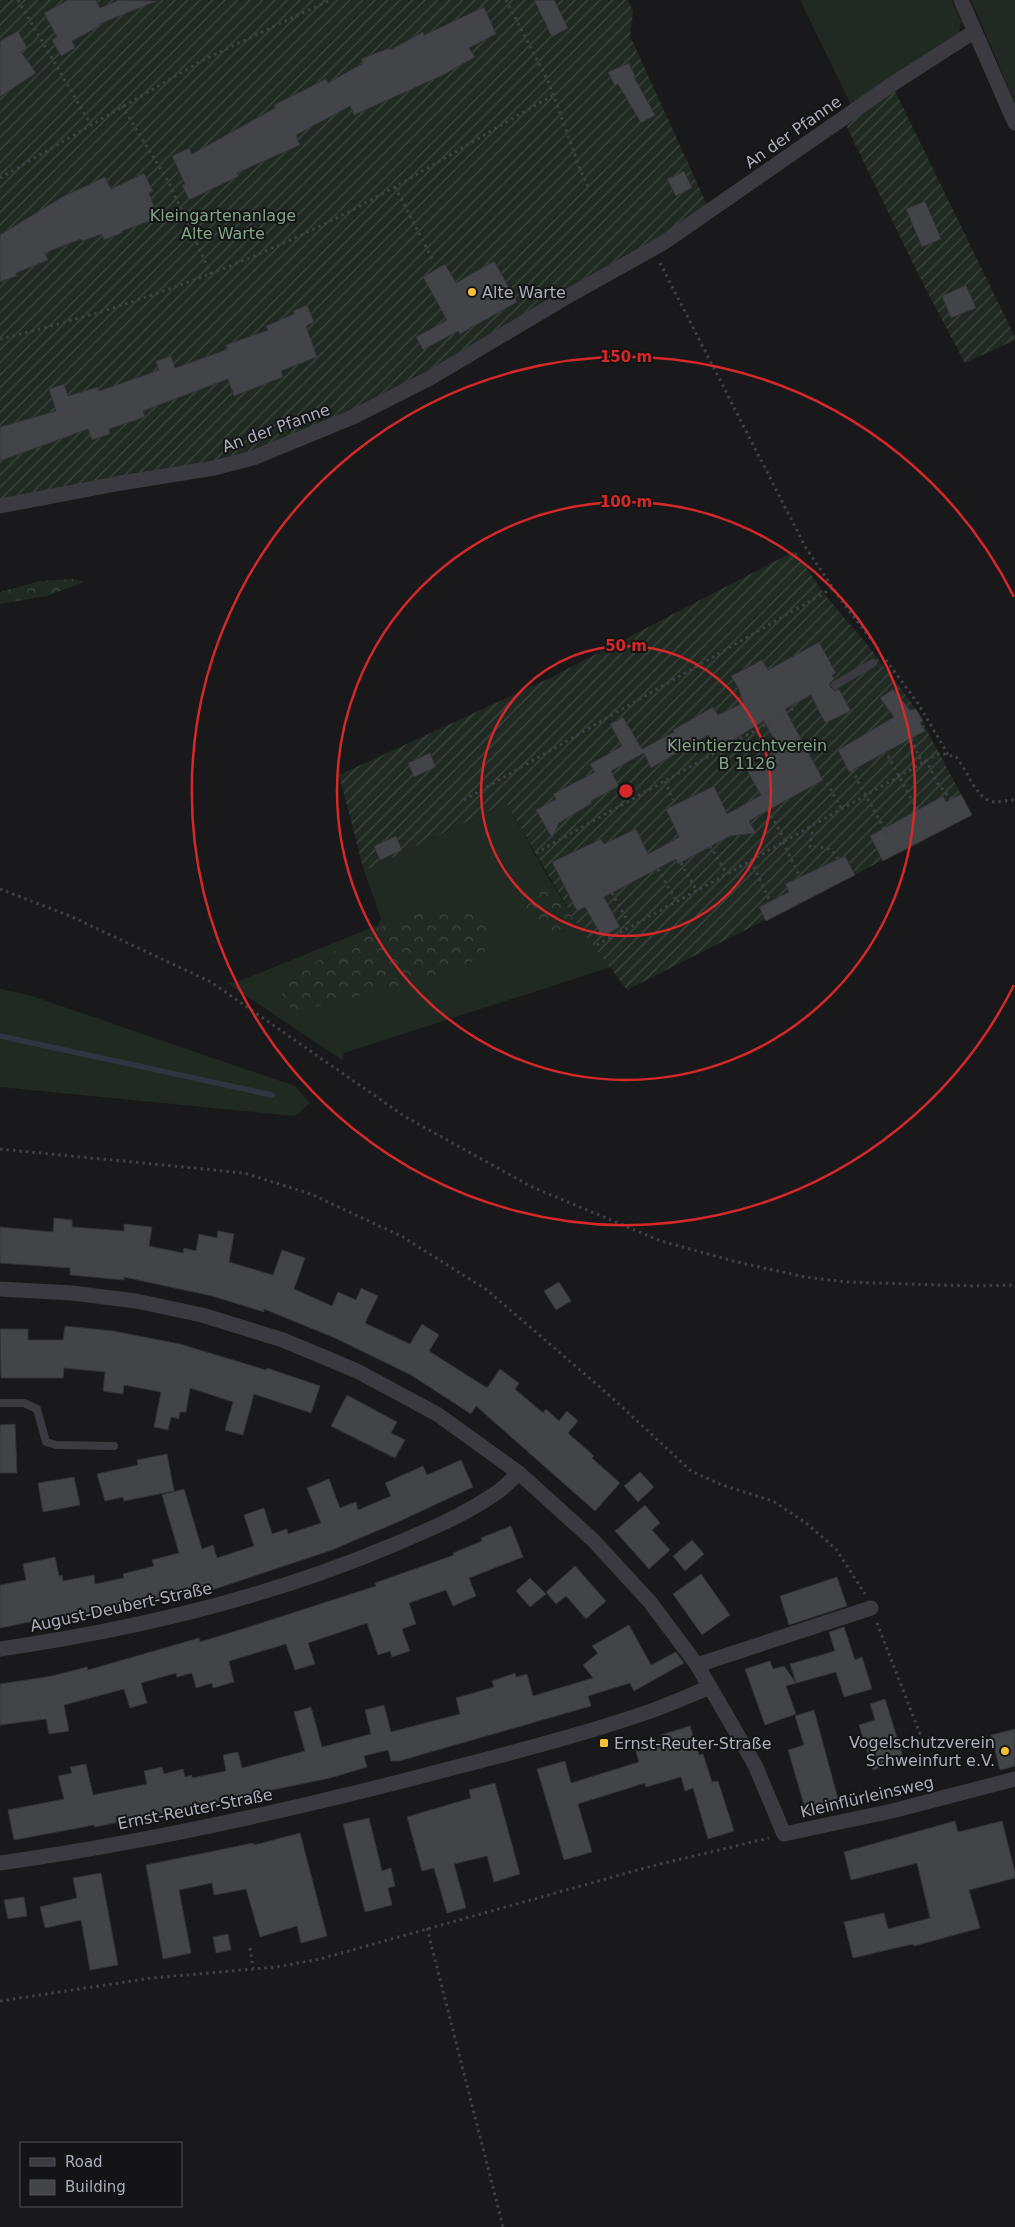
<svg xmlns="http://www.w3.org/2000/svg" width="1015" height="2227" font-family="'DejaVu Sans',sans-serif">
	<defs>
		<pattern id="forest-crowns" width="20" height="18" patternUnits="userSpaceOnUse" patternTransform="scale(1.25)"><rect width="20" height="18" fill="#202922"/><path d="M2 6a3 3 0 1 1 6 0M12 15a3 3 0 1 1 6 0" fill="none" stroke="#3e4640"/></pattern>
		<pattern id="garden-furrows" width="10" height="10" patternUnits="userSpaceOnUse" patternTransform="scale(1.25)"><rect width="10" height="10" fill="#202922"/><path d="M-1 1l2-2M0 10L10 0M9 11l2-2" fill="none" stroke="#3e4640"/></pattern>
	</defs>
	<rect width="100%" height="100%" fill="#19191b"/>
	<path fill="#202922" d="M800,0h152l9,21 -2,12 -108,72z
		M971,0h44v103z
		M506,803l43,76 -16,11 25,42 21,-5 32,40 -267,86 -2,7 -116,-78 9,1 143,-58 3,-7 -17,-47z
		M0,989l29,6 266,91 15,17 -15,13 -295,-29z"/>
	<path fill="url(#forest-crowns)" d="M73,579l11,3 -37,14 -47,8v-12l40,-11z
		M549,879l30,48c-28,7 -45,10 -54,-23l8,-14z
		M478,908c11,14 18,32 4,48 -11,13 -161,50 -187,55l-13,-11 1,-15c32,-24 76,-51 114,-65 26,-10 54,-11 81,-12z"/>
	<path fill="url(#garden-furrows)" d="M0,0h628l5,11 -3,25 78,171 -1,3 -353,203 -112,42 -242,47z
		M895,91l120,246v3l-50,23 -44,-83 -76,-157z
		M795,551l30,44 45,53 44,58 58,109 -345,175 -48,-63 -73,-124 -142,68 -25,-96 209,-96z"/>
	<g fill="none" stroke-linecap="round" stroke-linejoin="round">
		<path stroke="#2e3740" stroke-width="5.5" d="M0,1036l272,59"/>
	</g>
	<path fill="#434448" stroke="#333337" d="M68,0h28l4,8 19,-8 38,1 -58,23 1,2 -28,15 3,7 -14,8 -9,-16 5,-3 -13,-24z
		M534,0h20l14,28 -16,9z
		M484,7l12,27 -27,14 6,9 -32,18 -89,40 -4,-9 -54,29 4,10 -63,28 2,3 -50,24 -7,-15 3,-1 -13,-28 17,-8 3,6 83,-46 -1,-3 52,-26 2,4 35,-20 -2,-4 28,-11 1,2 33,-18 1,3z
		M18,31l9,17 -6,4 15,21 -36,24v-56z
		M629,63l6,13 -1,1 21,38 -14,8 -23,-39 -3,2 -7,-14z
		M684,171l8,17 -16,8 -9,-17z
		M144,173l9,18 -4,2 9,25 -36,13v2l-18,7 -2,-6 -20,7 -1,-2 -36,14 3,7 -32,13 1,3 -17,6v-47l62,-38 43,-20 6,12z
		M925,201l16,38 -19,8 -16,-38z
		M494,261l23,41 -57,32 -2,-3 -35,19 -7,-13 31,-17 -24,-43 22,-13 11,19z
		M966,285l10,23 -25,10 -9,-22z
		M307,305l7,17 -8,4 11,31 -36,14 2,6 -49,19 -6,-17 -85,32 2,6 -36,12 1,5 -18,6 -4,-11 -88,32v-34l56,-16 -7,-22 15,-5 4,12 30,-9 1,4 60,-21 -3,-9 15,-5 4,12 53,-19 -2,-4 42,-15 -2,-4 28,-12 -1,-3z
		M819,642l17,31 -4,2 2,4 -4,4v4l5,4 4,-2 12,22 -26,12 -14,-28 -26,14 38,71 -74,41 7,12 -26,3 -52,28 -2,-5 -72,38 16,30 -18,10 -17,-30 -8,4 -25,-49 49,-23 3,5 32,-15 12,25 31,-17 -13,-28 48,-23 13,28 34,-19 -15,-26 34,-19 -16,-29 -46,28 -10,-14 -57,33 -7,-15 -33,18 8,15 -28,15 1,2 -33,20 -7,15 -16,-28 20,-11 -3,-5 42,-22 -5,-8 32,-18 -12,-22 13,-7 19,32 32,-17 -1,-2 40,-23 5,8 25,-12 -4,-14 -8,-13 31,-16 6,10z
		M893,689l17,21 6,-1 7,12 -3,2 5,8 -76,41 -11,-22 56,-33 -14,-19z
		M430,753l6,14 -22,10 -6,-14z
		M961,794l11,21 -89,46 -13,-25 73,-40 3,6z
		M396,836l6,14 -22,10 -6,-14z
		M845,856l10,19 -89,46 -7,-14 30,-15 -4,-8z
		M54,1218l18,2v7l52,4v-7l28,3 -3,19 34,7 1,-5 12,3 3,-17 18,4 1,-7 16,3 -5,28 44,13 9,-25 23,8 -11,31 38,17 6,-14 18,8 5,-12 17,8 -13,27 45,21 12,-20 17,11 -10,16 58,37 13,-19 19,14 -4,6 28,24 3,-4 13,12 8,-10 11,10 -10,12 26,23 -2,2 28,25 -25,28 -119,-105 -5,8 -60,-39 -76,-37 -71,-29v3l-52,-16 -88,-19v3l-54,-5v-7l-70,-5v-36l53,5z
		M559,1282l12,19 -15,9 -12,-19z
		M65,1326l48,5 67,13 86,26 1,-2 53,18 -9,27 -57,-19 -11,41 -18,-5 8,-28 -43,-14 -4,24h-6l-1,7 -8,-2 -3,13 -14,-3 7,-35 -37,-7 -1,9 -20,-3 2,-19 -41,-4 -1,10h-62l-1,-49h28v11h35z
		M347,1395l50,27 -6,11 14,7 -10,18 -64,-32z
		M15,1424l2,49h-17v-48z
		M167,1454l7,37 -50,10 -1,-4 -18,4 -8,-27 41,-9 -1,-5z
		M461,1460l12,27 -73,34 -68,29 -120,40 -1,-3 -79,20v-1l-54,11 -1,-2 -23,5v-3l-54,11v-43l26,-5 -3,-16 32,-7 4,19 3,-1 1,6 31,-6 1,9 29,-6 -1,-4 31,-8 -2,-6 27,-7 -17,-58 22,-6 18,60 11,-4 4,13 37,-12 -10,-31 20,-7 8,26 15,-5 1,5 33,-11 -14,-35 22,-9 11,29 16,-6 2,8 33,-14 -6,-13 38,-17 4,9z
		M640,1472l14,15 -16,15 -14,-16z
		M74,1477l6,28 -37,7 -5,-29z
		M645,1505l15,18 -8,7 18,20 -21,19 -34,-38z
		M511,1526l12,31 -54,21 7,18 -23,10 -7,-16 -37,13 7,21 -14,5 8,22 -18,6 -2,-6 -12,4 -11,-32 -59,20 7,21 -20,6 -9,-26 -57,17 5,21 -21,6 -1,-5 -16,5 -4,-15 -15,4 -1,-4 -35,10 6,20 -17,5 -6,-19 -60,16 5,26 -20,3 -3,-15 -46,6v-41l52,-8 35,-9 1,3 111,-32 1,4 52,-16 124,-40 -1,-3 79,-28 -1,-2 29,-12 -1,-3z
		M692,1540l12,14 -19,17 -12,-15z
		M575,1566l31,35 -20,18 -20,-23 -10,8 -10,-12z
		M701,1574l29,41 -28,20 -29,-41z
		M837,1577l10,29 -58,19 -9,-29z
		M530,1578l16,16 -16,13 -14,-16z
		M629,1625l22,40 25,-13 8,11 -50,28 -4,-8 -42,13 3,10 -192,55h-8l-3,-11 -24,6 3,11 -37,11 -235,49 -1,-2 -80,15 -6,-30 56,-11 -6,-23 14,-3 -2,-6 16,-3 7,31 54,-11 -3,-13 18,-4 2,7 19,-5 2,8 7,-2v3l34,-7 -3,-16 15,-3 4,16 63,-17 -11,-39 17,-5 11,40 49,-13 -6,-24 19,-5 7,27 69,-18 -4,-16 38,-11 -2,-6 23,-8 1,4 11,-3 6,22 60,-18 -10,-13 15,-12 -6,-7z
		M844,1627l11,33 7,-3 10,32 -28,8 -8,-25 -50,14 10,28 -31,11 -20,-56 25,-8 3,8 11,-3 12,17 -6,-19 45,-13 -6,-19z
		M885,1699l19,61 -31,10 -14,-45 16,-5 -5,-16z
		M814,1710l26,96 -33,9 -19,-65 16,-5 -9,-29z
		M690,1726l9,29 4,-1 9,28 6,-1 16,50 -26,8 -15,-51 -8,3 -4,-14 -35,10 -1,-4 -67,21 14,48 -28,8 -27,-91 28,-8 6,22 68,-21 -4,-14 28,-8 -2,-5z
		M1015,1729v37l-15,4 -9,-35z
		M495,1783l25,91 -26,8 -7,-26 -33,8 12,44 -19,5 -13,-45 -12,3 -15,-54 64,-19 -2,-8z
		M369,1818l13,53 9,-3 4,18 -7,2 4,17 -27,7 -22,-88z
		M955,1821l3,11 44,-11 13,51v6l-46,12 11,38 -66,18 -1,-2 -60,14 -9,-36 40,-9 4,16 42,-11 -13,-55 -66,17 -7,-28z
		M300,1833l27,103 -26,7 -4,-17 -37,11 -14,-48 -32,6 -2,-12 -33,7 12,63 -28,6 -17,-94 107,-22 1,2z
		M101,1873l17,92 -28,5 -9,-50 -36,8 -5,-21 37,-9 -4,-20z
		M24,1897l3,19 -19,3 -4,-19z
		M228,1934l3,16 -15,3 -3,-16z"/>
	<g fill="none" stroke-linecap="round" stroke-linejoin="round">
		<path stroke="#3f4147" stroke-width="3" stroke-dasharray="2.5 4" stroke-linecap="butt" d="M18,0l73,125
			M506,0l43,83 31,86 9,20
			M122,106l46,75 43,93
			M0,178l203,-118 127,-60
			M395,187l39,75
			M660,263l146,285 35,52 39,51
			M0,339c109,-26 213,-62 314,-110 82,-39 159,-89 238,-133
			M886,660l33,45 30,51
			M911,739l9,19 8,6 10,20 13,15
			M888,756l30,55
			M852,770l36,66
			M665,781l8,19
			M827,783l14,25
			M464,800l369,-212
			M768,810l17,30
			M809,826l3,7 -2,14c12,-1 22,0 28,12
			M783,842l17,35
			M710,846l17,28
			M536,853l257,-144
			M751,861l19,40
			M681,863l16,28
			M658,869l19,33
			M0,889l70,27 141,66 193,134 128,71 129,54 76,21 68,15 41,5 126,4 43,-1
			M612,893l19,34
			M597,945l130,-71 213,-121 16,4c12,13 19,43 39,45 6,0 13,-2 20,-2
			M0,1149l244,24 67,21 92,43 84,53 122,105 82,76 31,14 51,16 33,22 30,26 29,45
			M877,1623l47,121
			M427,1928l76,299
			M250,1948l3,20
			M0,2001l152,-23 124,-11 44,-8 332,-93 117,-28"/>
		<path stroke="#3a3a40" stroke-width="8" d="M835,685l38,-22
			M0,1403h24l13,6 9,33 10,3 58,1"/>
		<path stroke="#3a3a40" stroke-width="15" d="M961,0l54,123
			M0,506l121,-23 93,-15 39,-10 102,-42 75,-38 133,-79 100,-56 231,-160 81,-52
			M0,1289l72,4 64,8 66,14 81,25 74,31 80,43 82,59 74,67 57,62 47,63 13,22 45,78 29,69 108,-23 123,-32
			M0,1649c132,-19 264,-50 388,-102 36,-15 75,-31 108,-54 8,-5 15,-13 23,-20
			M697,1665l174,-57
			M0,1863c142,-20 283,-51 422,-87 76,-20 154,-39 229,-65 20,-7 40,-16 59,-24"/>
	</g>
	<g fill="none" stroke="#d62828" stroke-width="2.5">
		<circle cx="626" cy="791" r="145"/>
		<circle cx="626" cy="791" r="289"/>
		<path d="M1014 985A434 434 0 1 1 1014 597"/>
	</g>
	<g fill="#f8c034" stroke="#141416" stroke-width="2">
		<circle cx="472" cy="292" r="5"/>
		<rect x="599" y="1738" width="10" height="10" rx="2.5"/>
		<circle cx="1005" cy="1751" r="5"/>
	</g>
	<g text-anchor="middle" dominant-baseline="central" stroke-width="4" stroke-linejoin="round" paint-order="stroke">
		<g font-size="16" fill="#abafbb" stroke="#141416">
			<text transform="translate(793 132) rotate(-35)">An der Pfanne</text>
			<text transform="translate(276 428) rotate(-20)">An der Pfanne</text>
			<text transform="translate(121 1607) rotate(-12)">August-Deubert-Straße</text>
			<text transform="translate(867 1797) rotate(-13)">Kleinflürleinsweg</text>
			<text transform="translate(195 1809) rotate(-11)">Ernst-Reuter-Straße</text>
		</g>
		<g font-size="16" fill="#81a685" stroke="#141416">
			<text x="223" y="215">Kleingartenanlage<tspan x="223" dy="18">Alte Warte</tspan></text>
			<text x="747" y="745">Kleintierzuchtverein<tspan x="747" dy="18">B 1126</tspan></text>
		</g>
		<g font-size="16" fill="#abafbb" stroke="#141416" text-anchor="start">
			<text x="482" y="292">Alte Warte</text>
			<text x="995" y="1742" text-anchor="end">Vogelschutzverein<tspan x="995" dy="18">Schweinfurt e.V.</tspan></text>
			<text x="614" y="1743">Ernst-Reuter-Straße</text>
		</g>
	</g>
	<circle cx="626" cy="791" r="8" fill="#d62828" stroke="#141416" stroke-width="2.5"/>
	<g font-size="15" text-anchor="middle" font-weight="bold" fill="#d62828" stroke="#141416" stroke-width="4" stroke-linejoin="round" paint-order="stroke">
		<text x="626" y="362">150 m</text>
		<text x="626" y="507">100 m</text>
		<text x="626" y="651">50 m</text>
	</g>
	<rect x="20" y="2142" width="162" height="65" fill="#141416" stroke="#505258"/>
	<rect x="30" y="2158" width="25" height="8" fill="#3a3a40" stroke="#505258"/>
	<text x="65" y="2167" font-size="15" fill="#abafbb">Road</text>
	<rect x="30" y="2180" width="25" height="15" fill="#434448" stroke="#505258"/>
	<text x="65" y="2192" font-size="15" fill="#abafbb">Building</text>
</svg>
